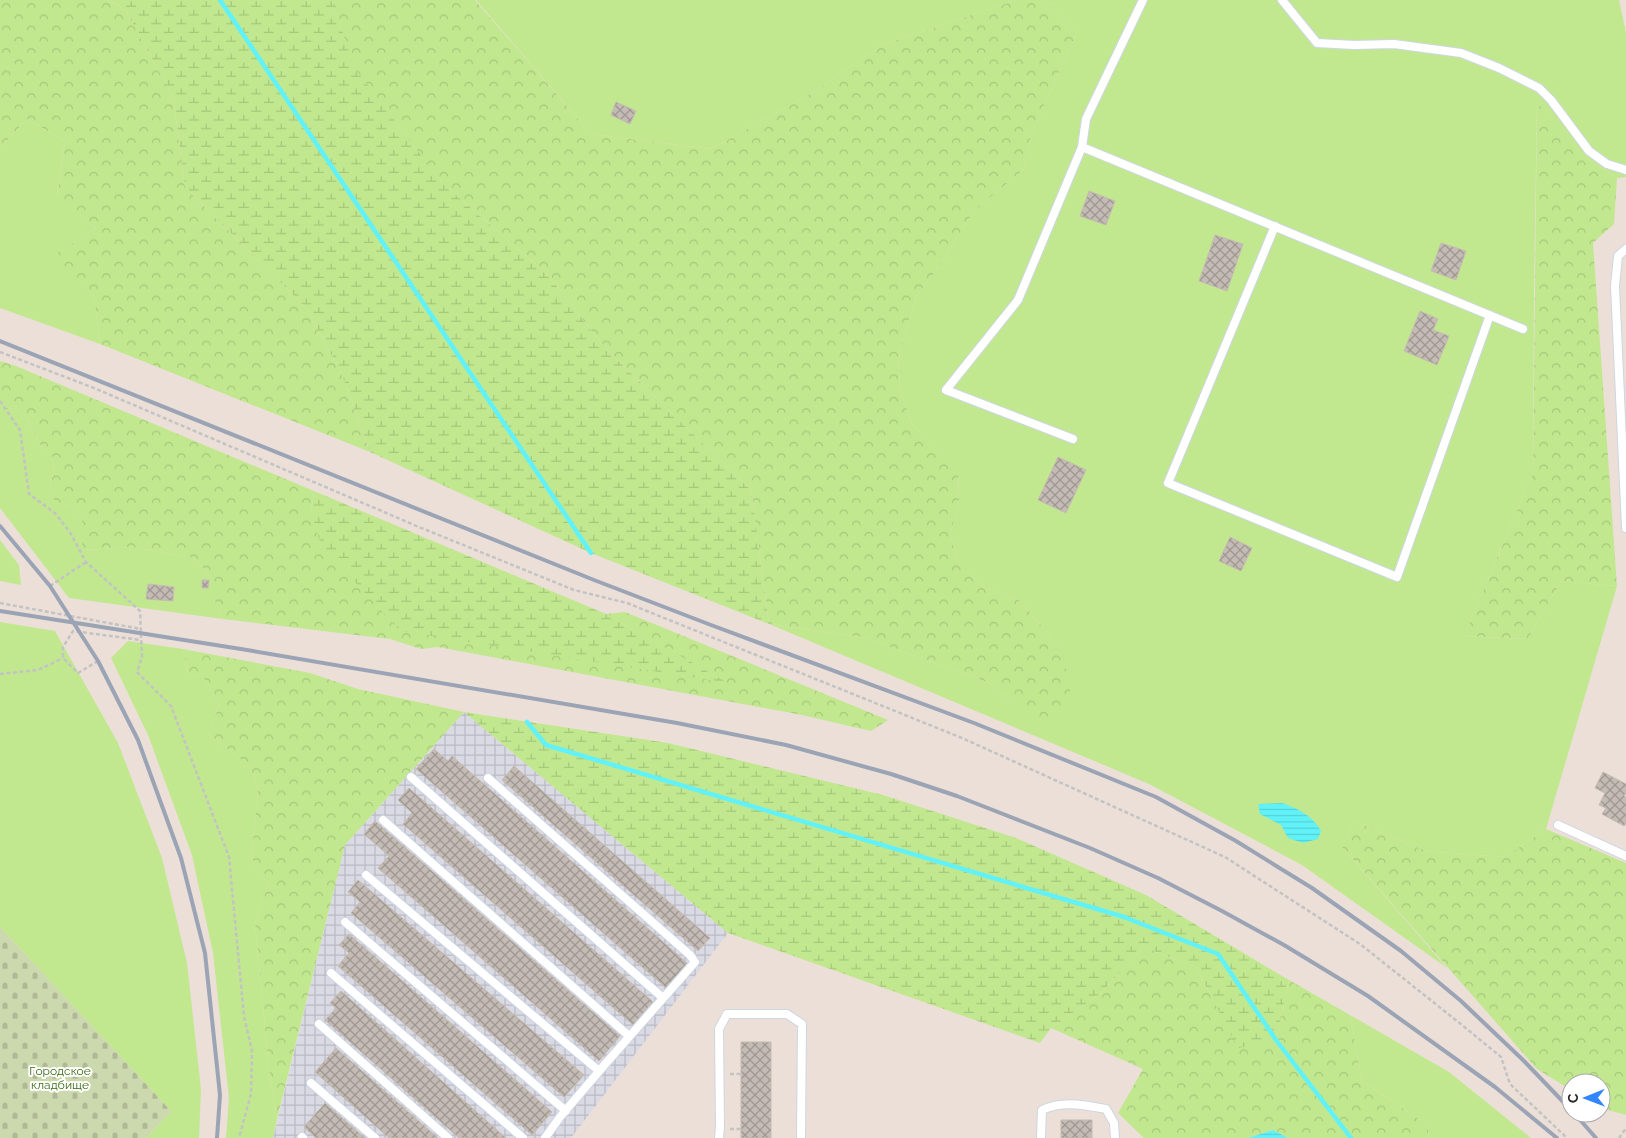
<svg xmlns="http://www.w3.org/2000/svg" width="1626" height="1138" font-family="Raleway,sans-serif">
	<defs>
		<pattern id="industrial-grid" width="8" height="8" patternUnits="userSpaceOnUse" patternTransform="scale(1.25)"><rect width="8" height="8" fill="#dadae4"/><path d="M0 4h8M4 0v8" fill="none" stroke="#bbbbc4"/></pattern>
		<pattern id="forest-crowns" width="20" height="18" patternUnits="userSpaceOnUse" patternTransform="scale(1.25)"><rect width="20" height="18" fill="#c1e88f"/><path d="M2 6a3 3 0 1 1 6 0M12 15a3 3 0 1 1 6 0" fill="none" stroke="#a6c77b"/></pattern>
		<pattern id="wetland-marsh" width="20" height="14" patternUnits="userSpaceOnUse" patternTransform="scale(1.25)"><rect width="20" height="14" fill="#c1e88f"/><path d="M1 5h8M5 5V1M11 12h8M15 12V8" fill="none" stroke="#a6c77b"/></pattern>
		<pattern id="cemetery-stones" width="16" height="16" patternUnits="userSpaceOnUse" patternTransform="scale(1.25)"><rect width="16" height="16" fill="#ccd8ae"/><path d="M2 7V4a2 2 0 0 1 4 0v3zM10 15v-3a2 2 0 0 1 4 0v3z" fill="#afb996"/></pattern>
		<pattern id="water-rules" width="6" height="5" patternUnits="userSpaceOnUse" patternTransform="scale(1.25)"><rect width="6" height="5" fill="#61f2f9"/><path d="M0 2.5h6" fill="none" stroke="#54d0d5"/></pattern>
		<pattern id="building-cross-hatch" width="8" height="8" patternUnits="userSpaceOnUse" patternTransform="scale(1.25)"><rect width="8" height="8" fill="#c3bbb4"/><path d="M0 0l8 8M0 8l8-8" fill="none" stroke="#9e9892"/></pattern>
	</defs>
	<rect width="100%" height="100%" fill="#ecdfd8"/>
	<path fill="url(#industrial-grid)" d="M464,712l264,221 -157,205h-298l72,-293z"/>
	<path fill="#c1e88f" d="M476,0h541l-133,44 -77,52 -96,53 -120,-15z
		M1046,0h573l7,33v144l-9,1 -34,-22 -46,-53 -3,188 -1,182 -69,163 64,3 33,-58 56,5 -71,243 -41,28 -79,-6 -72,-30 -12,26 105,121 -145,-103 -153,-81 -380,-160 93,13 125,45 27,21 45,-54 -20,-26 -20,-23 -32,-11 -27,-22 -10,-32 9,-33 -1,-33 -46,-45 -11,-31 -3,-33 18,-64 20,-25 37,-59 51,-43 7,-35 45,-100z
		M27,119l38,22 -8,55 39,32 -41,27 39,41 6,48 -100,-36v-160z
		M14,408l13,9 14,29 12,11 1,15 -5,15 7,15 15,5 11,12v31l50,-3 61,11 13,13 8,13v15l9,20 -154,-21 -69,-90v-98z
		M0,540l19,25 2,20 -21,-4z
		M0,622l55,9 63,112 44,115 25,105 14,126 -2,49h-53l25,-27 -171,-184z
		M128,641l55,8 5,26 16,3 15,27 -10,30 38,29 8,14 3,15 -7,63 7,15 10,13 -13,40 14,145 8,50 -4,19h-47l3,-40 -16,-145 -21,-98 -44,-120 -37,-77z
		M1350,1015l99,57 82,66h-102l-1,-13 -66,-44z"/>
	<path fill="url(#forest-crowns)" d="M0,0h108l17,9 48,88 12,90 121,121 35,64 29,80 -270,-108 -6,-48 -40,-41 42,-27 -39,-31 8,-56 -38,-22 -27,29z
		M332,0h143l116,134 120,15 96,-53 77,-52 133,-44h29l30,34 -45,100 -7,35 -51,43 -37,59 -20,25 -18,64 3,33 11,31 46,44 1,34 -9,33 10,32 27,22 32,11 20,23 20,26 10,30 3,31 -31,9 -27,-16 -27,-21 -125,-45 -93,-13 -18,-134 -145,-141 -58,-74 -106,-92 -89,-116z
		M1537,102l46,54 34,22 -3,46 -21,19 24,343 -56,-5 -33,58 -64,-3 69,-163z
		M0,361l16,5 298,125 -3,21 415,171 -120,-69 19,-2 263,108 -17,11 -69,-16 -364,-68 -17,2 -31,-10 -167,-20 -9,-20v-15l-8,-13 -13,-13 -61,-11 -50,3v-31l-11,-12 -16,-5 -6,-15 5,-15 -1,-15 -12,-11 -14,-29 -13,-9 -14,2z
		M183,649l127,24 48,16 106,23 -119,133 -68,274 -8,-50 -14,-145 13,-40 -10,-13 -7,-15 7,-63 -3,-15 -8,-14 -38,-29 10,-30 -15,-27 -16,-3z
		M1354,821l72,30 79,6 41,-28 80,34v252l-25,-7v-25h-30v7l-34,-21 -195,-222z
		M1143,947l53,20 17,33 63,40 13,-60 61,35 12,66 66,44 1,13h-141l-15,-8 -25,8h-104l-26,-25 25,-44 -92,-41 49,-34z"/>
	<path fill="url(#wetland-marsh)" d="M108,0h224l22,67 88,116 106,92 58,74 145,141 18,134 -178,-71 -221,-101 -29,-80 -35,-64 -121,-121 -12,-90 -48,-88z
		M314,491l292,123 122,69 -328,-52 -79,-86 -10,-33z
		M464,712l204,31 215,52 133,43 130,57 143,85 -13,60 -38,8 -42,-81 -53,-20 -43,47 -49,34 -11,15 -312,-110z"/>
	<path fill="url(#cemetery-stones)" d="M0,927l171,184 -25,27h-146z"/>
	<path fill="url(#water-rules)" d="M1282,803c15,5 31,13 39,28l-3,8 -15,4 -15,-5 -7,-13 -21,-11 -2,-10z
		M1273,1130l15,8h-40z"/>
	<g fill="none" stroke-linecap="round" stroke-linejoin="round">
		<path stroke="#61f2f9" stroke-width="4.5" d="M220,0l371,553
			M527,722l19,23 578,172 94,37 58,86 75,98"/>
	</g>
	<path fill="url(#building-cross-hatch)" stroke="#c7bbb2" d="M616,102l20,9 -6,13 -19,-9z
		M1089,191l26,10 -9,24 -26,-9z
		M1215,235l28,9 -16,47 -28,-10z
		M1441,243l25,8 -10,29 -25,-9z
		M1420,311l18,8 -5,11 16,6 -12,29 -33,-14z
		M1058,457l28,13 -20,43 -28,-13z
		M1230,537l22,11 -11,23 -22,-10z
		M202,580h7l-1,8h-6z
		M148,584l26,3 -1,14 -27,-2z
		M434,749l14,12 4,-5 235,207 -21,25 -250,-219z
		M514,766l196,172 -12,13 -196,-171z
		M1603,772l23,12v9l-2,3 2,1v26l-2,3 -22,-12 4,-6 -7,-3 6,-12 -10,-5z
		M409,788l244,214 -20,23 -230,-201 9,-11 -14,-13z
		M375,821l245,215 -21,25 -221,-193 11,-12 -25,-22z
		M358,880l226,195 -20,22 -213,-184 9,-11 -12,-10z
		M349,934l203,178 -20,23 -194,-169 11,-13 -10,-8z
		M341,991l165,147h-47l-134,-118 11,-12 -6,-5z
		M741,1042h30v96h-30z
		M336,1048l102,90h-49l-74,-66z
		M325,1103l40,35h-49l-12,-11z
		M1061,1120h31v18h-31z"/>
	<g fill="none" stroke-linecap="round" stroke-linejoin="round">
		<defs>
			<path id="service" d="M1282,0l35,43 37,2 40,-1 67,9 38,15 40,20 12,12 38,51 18,13 19,6
				M1082,147l4,-28 57,-119
				M1275,226l-107,257 229,94 93,-262
				M1626,249l-8,7 -3,30 11,242
				M1073,439l-127,-49 72,-90 64,-153 441,182
				M411,777l252,221
				M488,778l202,177 5,7 -88,100 -47,55 -15,21
				M383,820l246,216
				M1558,825l68,31
				M366,875l233,196
				M345,922l221,189
				M331,973l192,165
				M319,1024l129,114
				M311,1083l64,55
				M302,1137l1,1
				M719,1138l1,-11 -1,-98 8,-15h60l15,10 -1,114
				M1041,1138l1,-28c21,-10 42,-5 64,-1l8,14 1,15"/>
		</defs>
		<use href="#service" stroke="#cdd6e3" stroke-width="10"/>
		<path stroke="#c3c3c3" stroke-width="2.5" stroke-dasharray="4 2.5" stroke-linecap="butt" d="M0,352l94,36 325,139 155,63 53,13 335,135 263,119 135,87 102,81 39,32 9,27 57,54
			M0,401l20,29 9,64 27,20 15,20 15,28 54,49 2,46 -5,15 34,34 58,151 15,159 8,35 -1,43 -12,44
			M50,586l36,-24
			M0,603l141,26
			M98,661l-20,12 -15,-15v-11l10,-16 68,9
			M0,674l38,-4 25,-12
			M730,1074h11
			M730,1129h11
			M1619,1138l7,-10"/>
		<use href="#service" stroke="#fff" stroke-width="8"/>
		<path stroke="#9ba4b5" stroke-width="4" d="M0,341l594,239 117,45 263,98 182,74 80,44 76,47 89,63 60,50 62,59 48,50
			M0,526l50,60 48,75 40,79 43,118 24,95 15,142 -3,43
			M0,611l241,38 436,74 109,22 105,29 66,22 133,52 68,30 64,33 62,34 84,51 127,91 62,51
			M1574,1113l22,25"/>
	</g>
	<g text-anchor="middle" dominant-baseline="central" stroke-width="4" stroke-linejoin="round" paint-order="stroke">
		<g font-size="12" fill="#396a13" stroke="#fff">
			<text x="60" y="1071">Городское<tspan x="60" dy="14">кладбище</tspan></text>
		</g>
	</g>
	<g transform="translate(1586 1098) rotate(269)"><circle r="24" fill="#ffffff" stroke="#a9a9a9"/>
	<path d="M0-4L9 19L0 12L-9 19Z" fill="#3286ff"/>
	<text y="-8" font-size="14" font-weight="bold" text-anchor="middle" fill="#282828">С</text>
	</g>
</svg>
